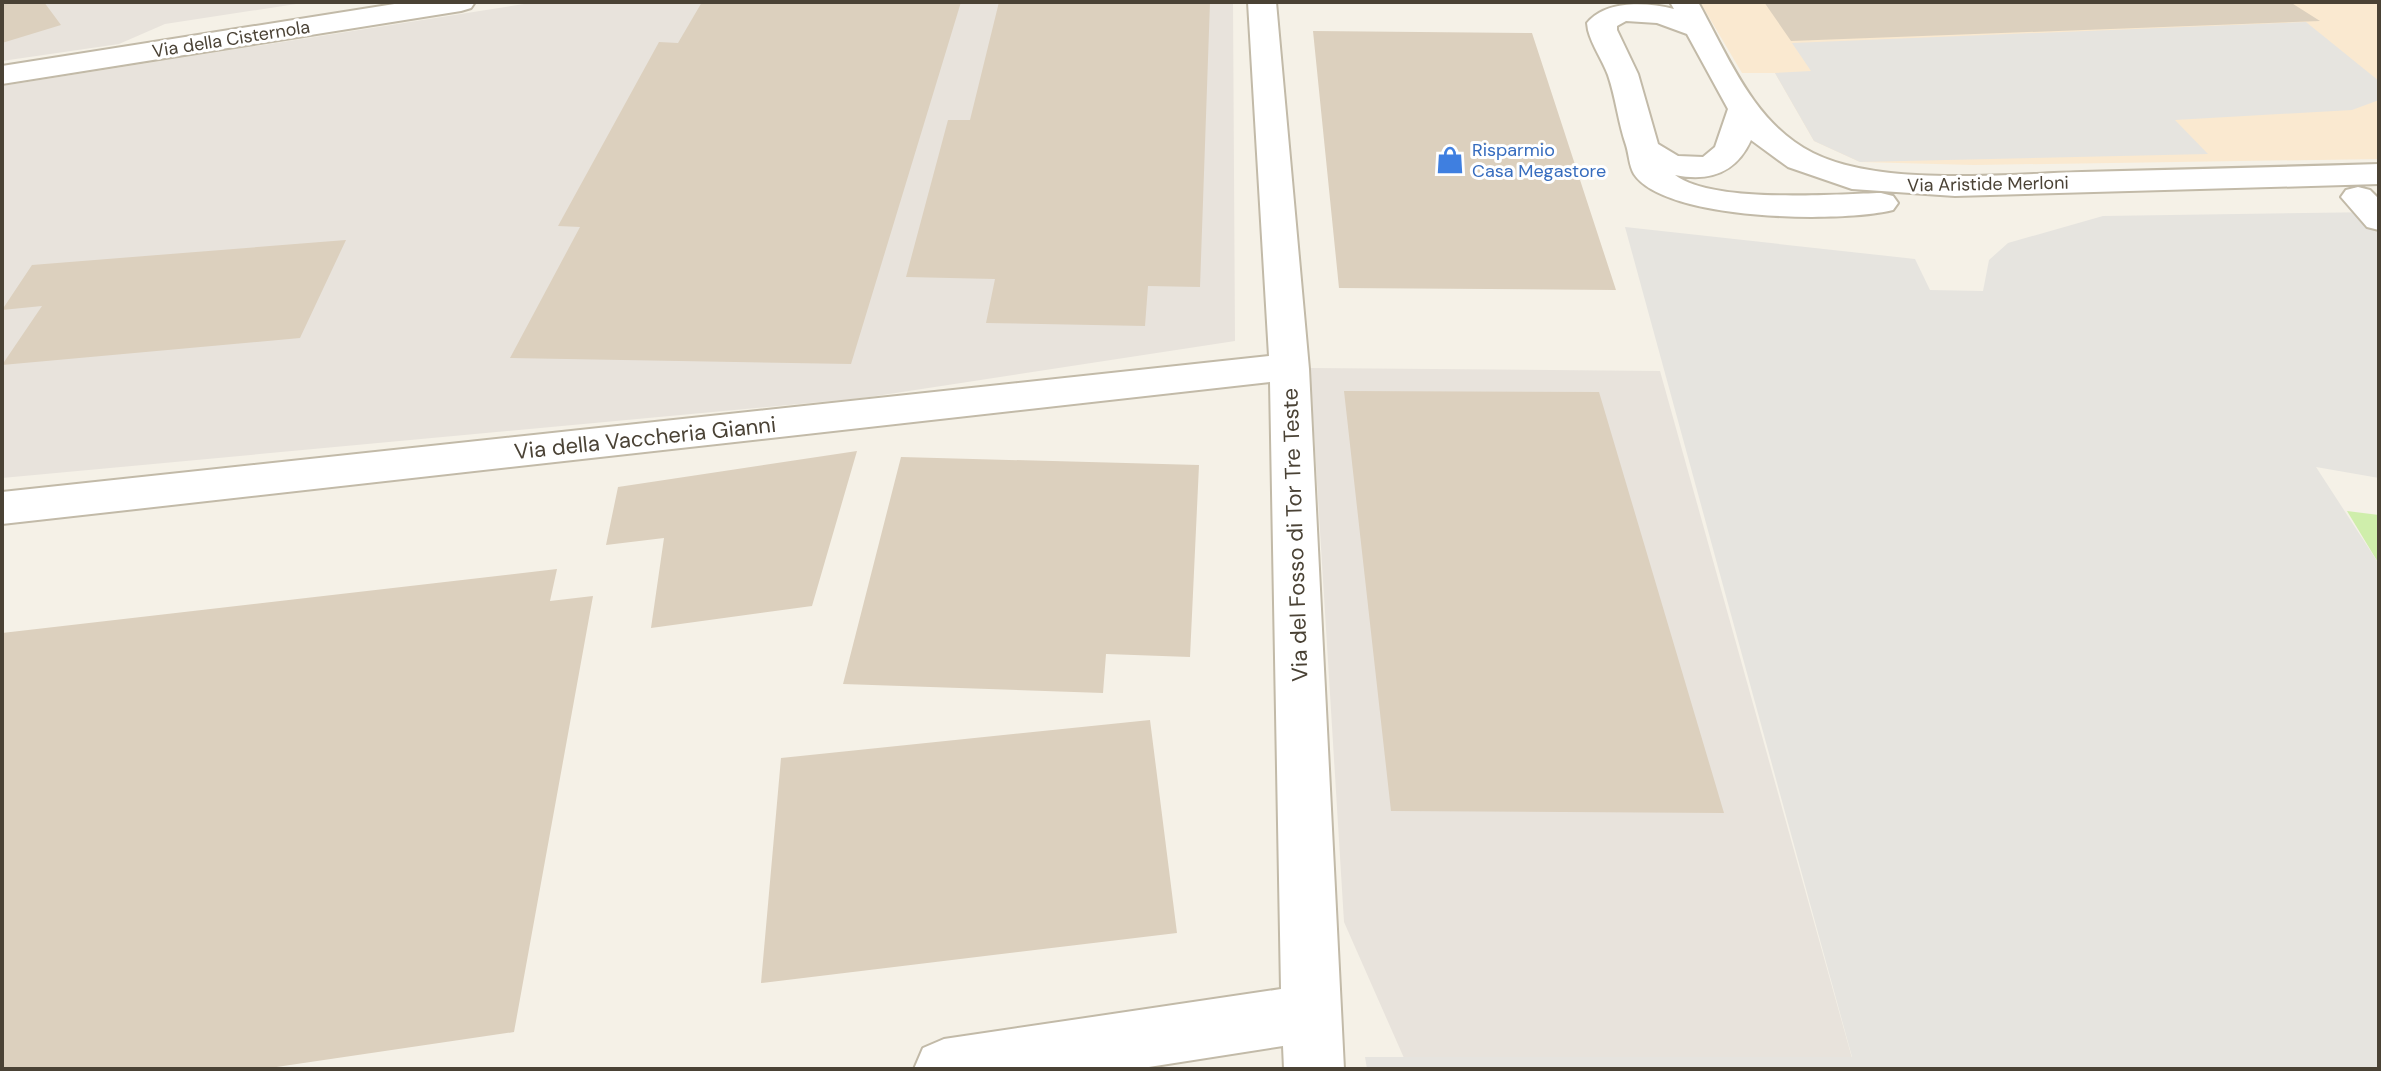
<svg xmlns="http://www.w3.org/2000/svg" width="2381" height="1071" font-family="'DM Sans',sans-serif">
	<rect width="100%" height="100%" fill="#f5f1e7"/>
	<path fill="#fae9d0" d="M1700,2h679v157l-405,6 -114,-3 -46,-21 -39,-68h-33z"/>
	<path fill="#e8e3dc" d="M2,2h307l-144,22 -46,20 -117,17z
		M537,2h696l2,339 -372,57 -861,80v-392z
		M1310,368l350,3 192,687h-448l-60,-136z"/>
	<path fill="#cfeeab" d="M2347,511l32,4v49z"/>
	<path fill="#e6e4df" d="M2306,22l73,59v19l-27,10 -177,10 33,34 -348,8 -46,-21 -39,-68 36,-2 -19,-28z
		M2379,212v266l-63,-11 63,97v505h-1012l-2,-12h487l-227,-830 290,32 15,31 53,1 6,-31 19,-17 95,-27z"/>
	<path fill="#dcd0be" d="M2,2h42l17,23 -59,18z
		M702,2h259l-110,362 -341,-6 70,-131 -22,-1 101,-184 19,1z
		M999,2h211l-10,285 -52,-1 -3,40 -159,-3 9,-44 -89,-2 42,-157h22z
		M1764,2h526l30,19 -529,20z
		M1313,31l219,2 84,257 -277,-2z
		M346,240l-46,98 -298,27 40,-59 -40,4 30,-45z
		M1344,391l255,1 125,421 -333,-2z
		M857,451l-45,155 -161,22 13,-90 -58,7 12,-58z
		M901,457l298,8 -9,192 -84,-3 -3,39 -260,-9z
		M557,569l-7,32 43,-5 -79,436 -251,37h-261v-436z
		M1150,720l27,213 -416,50 20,-225z"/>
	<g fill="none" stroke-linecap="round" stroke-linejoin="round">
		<defs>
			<path id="minor" d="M407,2h68l-4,6 -10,3 -459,73v-18z
				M1248,2h28l33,367 35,700h-60l-1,-23 -147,23h-222l9,-21 21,-9 337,-50 -11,-607 -1268,142v-32l1267,-136z
				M1670,2h28c30,54 56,122 115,151 68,34 193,21 269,19 99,-2 198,-5 297,-8v20l-424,12 -103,-7 -64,-22 -37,-27c-15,33 -41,42 -76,35 39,29 157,19 206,18l12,3 5,7 -5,7c-51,13 -228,11 -259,-36 -5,-8 -5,-20 -8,-29 -8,-23 -10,-47 -18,-70 -6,-16 -16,-29 -20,-45l-1,-7c19,-23 59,-21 87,-14zM1626,21l31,2 30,11 41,75 -13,38 -12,10 -25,-1 -20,-12 -20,-70 -21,-44v-4z
				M2358,187l12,3 9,9v31l-12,-3 -26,-30 5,-7z"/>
		</defs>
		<use href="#minor" stroke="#c2baa8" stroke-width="4"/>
		<use href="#minor" fill="#fff" fill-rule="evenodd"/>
	</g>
	<defs>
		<symbol id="shop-bare" viewBox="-9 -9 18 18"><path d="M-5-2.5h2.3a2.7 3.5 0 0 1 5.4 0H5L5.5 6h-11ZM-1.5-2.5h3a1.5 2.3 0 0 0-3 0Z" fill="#3f7fe0" stroke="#fff" stroke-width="2.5" paint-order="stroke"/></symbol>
	</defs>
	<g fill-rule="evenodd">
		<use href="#shop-bare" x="1430" y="140" width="40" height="40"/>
	</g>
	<g text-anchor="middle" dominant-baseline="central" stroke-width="6" stroke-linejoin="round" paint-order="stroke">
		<g font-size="18" fill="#4a4235" stroke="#fff">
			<text transform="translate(231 39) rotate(-9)">Via della Cisternola</text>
			<text transform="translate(1988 184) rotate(-1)">Via Aristide Merloni</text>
		</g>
		<g font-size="18" fill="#366cbe" stroke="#fff" text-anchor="start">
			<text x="1472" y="150">Risparmio<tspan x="1472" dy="21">Casa Megastore</tspan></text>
		</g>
		<g font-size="22" fill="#4a4235" stroke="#fff">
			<text transform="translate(645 438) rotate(-6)">Via della Vaccheria Gianni</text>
			<text transform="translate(1295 535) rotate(-92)">Via del Fosso di Tor Tre Teste</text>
		</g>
	</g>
	<rect width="2381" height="1071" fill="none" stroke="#4a4235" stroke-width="8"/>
</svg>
